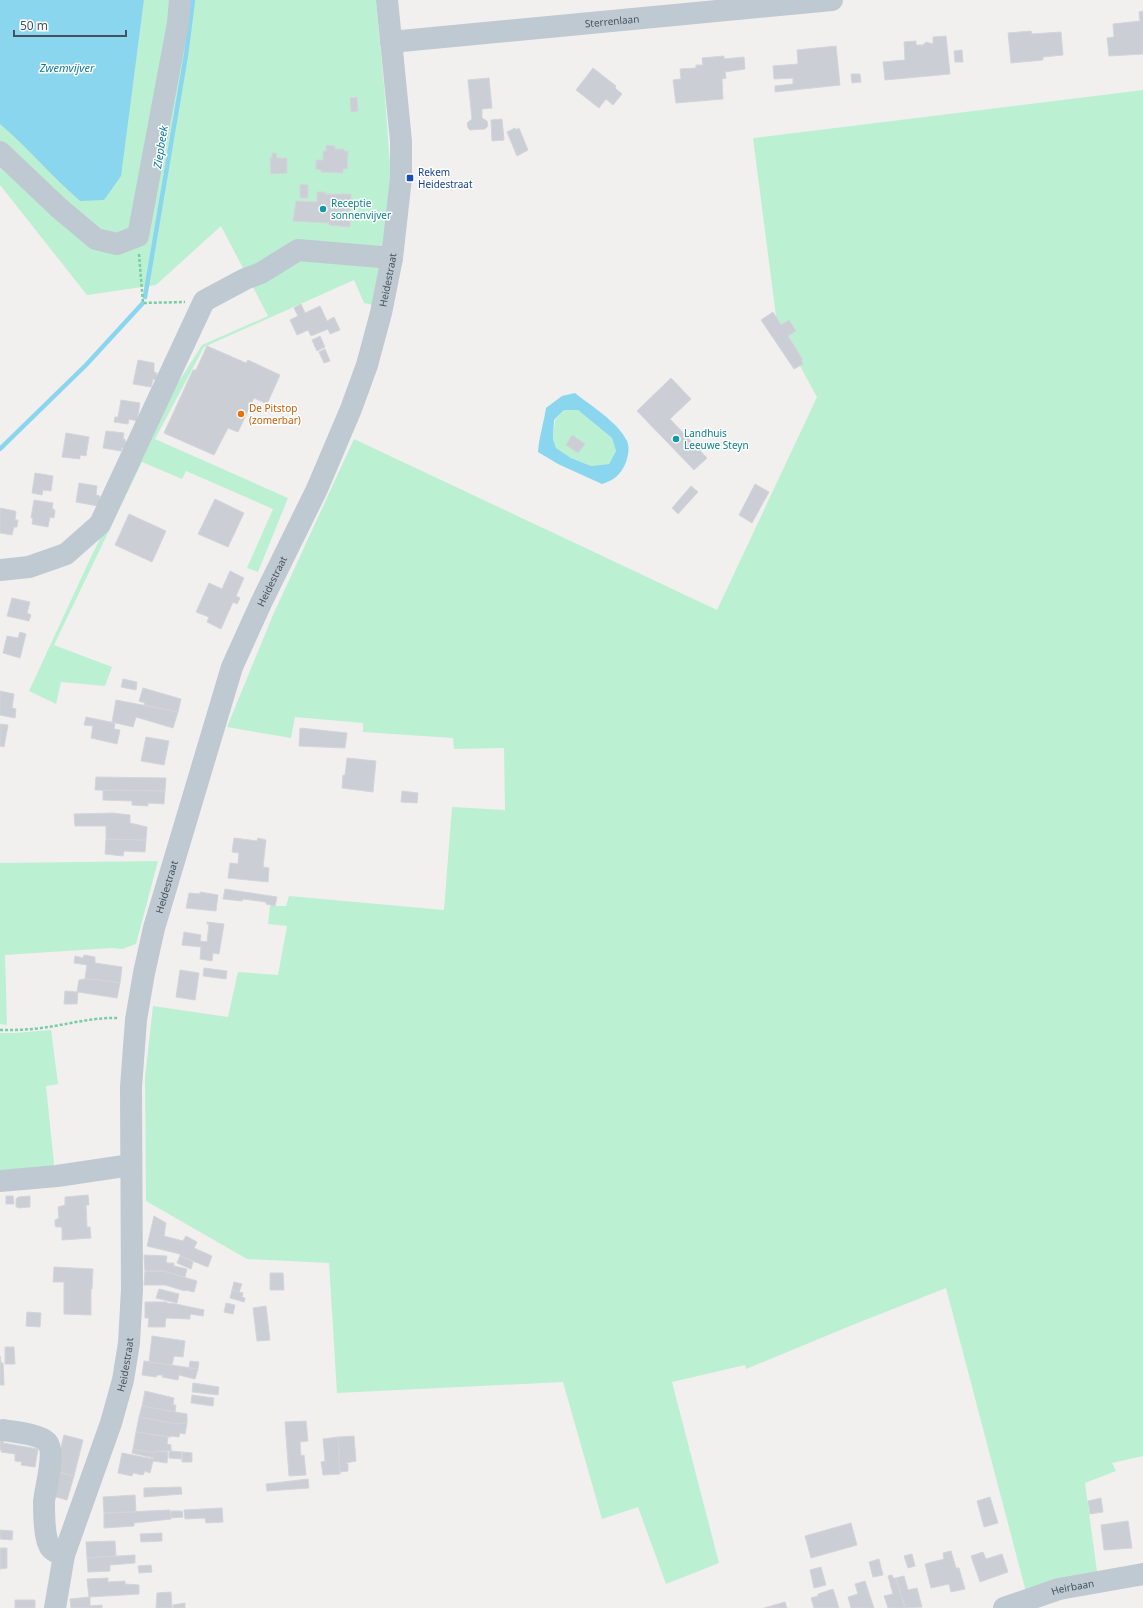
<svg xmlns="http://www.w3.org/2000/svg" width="1143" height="1608" font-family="'Noto Sans',sans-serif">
	<rect width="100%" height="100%" fill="#f2efef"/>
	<path fill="#bcf0d2" d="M144,0h232l9,97 7,94 -19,114 -9,-2 -10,-23 -150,67 -49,92 133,59 -30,74 -11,-4 26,-59 -87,-38 -4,8 -40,-17 -88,183 58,22 -7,19 -44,-4 -5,22 -27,-13 62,-134 83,-168 28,-44 66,-29 -47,-90 -65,59 -69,10 -87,-110v-61c28,24 52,53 80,77l53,-119z
		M1143,90v1366l-31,7 4,8 -31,12 12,89 -71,20 -80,-304 -96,38 -104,43 -1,-4 -73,17 47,181 -53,21 -28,-77 -36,12 -39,-137 -226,11 -8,-130 -82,-4 -101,-58 -1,-123 8,-72 75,11 10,-45 40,3 9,-49 -19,-2 2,-18h16l3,-10 155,14 8,-103 53,3 -1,-62 -50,1 -1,-11 -90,-6v-9l-68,-6 -4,21 -64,-11 46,-112 81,-176 363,171 100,-213 -40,-73 -24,-186z
		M564,410h14l34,28 4,13 -7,13 -18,2 -20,-8 -15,-10 -3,-9 2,-19z
		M158,861l-22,83 -14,5 -11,-1 -106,7 2,70 -7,-1v-161z
		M51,1030l7,54 -12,2 9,87 -55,5v-145h15z"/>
	<path fill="#89d6ee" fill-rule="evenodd" d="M0,0h144l-23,176 -17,24 -24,1c-28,-24 -52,-53 -80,-77z
		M575,393c16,13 43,29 52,48 3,7 1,15 -1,21 -5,13 -12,18 -24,22l-44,-20 -20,-12c1,-15 6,-30 8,-44l16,-12zM564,410h14l34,28 4,13 -7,13 -18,2 -20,-8 -15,-10 -3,-9 1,-19z"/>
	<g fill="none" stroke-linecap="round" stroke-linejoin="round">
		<path stroke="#89d6ee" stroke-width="4.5" d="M145,297l41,-242 7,-55
			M0,449l86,-84 56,-61"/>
	</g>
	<path fill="#cbced4" stroke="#d3d5db" d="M1143,11v43l-34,2 -2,-18 7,-1 -1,-13 27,-3 -1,-9z
		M1031,31l1,3 29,-2 2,23 -20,2v3l-32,3 -3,-30z
		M946,36l4,38 -65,6 -2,-18 22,-2 -1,-18 12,-1v4h7l3,-3 7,2v-7z
		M836,46l4,39 -65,7v-6l18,-2v-6l-19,1 -1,-13 25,-2 -1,-14z
		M962,50l1,12h-8l-1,-11z
		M724,56v3l20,-2 1,12 -20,3 1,6 -4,1 1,20 -47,4 -3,-23 8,-1 -1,-10 16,-1v-3h7l-1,-7z
		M593,68l23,18 -1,2 7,6 -9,11 -7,-6 -7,9 -23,-18z
		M851,74h9l1,8 -9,1z
		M489,78l3,30 -10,1v9l5,3 1,5 -3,3 -15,1 -2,-2 -1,-5 5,-4 -4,-39z
		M357,97l1,14 -7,1 -1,-14z
		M502,119l2,21 -12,1 -1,-21z
		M515,128l1,2 3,-2 9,22 -11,6 -10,-24z
		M326,145l9,1v3h9v2h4l-1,18h-4v4l-22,-1v-2l-5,-1v-9h7v-9h3z
		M272,153h4l1,5h10v15l-16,1 -1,-16h2z
		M300,184l8,1v13h-8z
		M317,192h8v2h26l-1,33 -21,-2v-2l-36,-2 3,-20 21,1z
		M301,304l4,9 15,-7 7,15 7,-4 6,13 -10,4 -2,-5 -17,7 -3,-6 -11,5 -7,-15 8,-4 -4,-8z
		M773,312l8,13 8,-5 7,11 -8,5 15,24h-2l2,4 -9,5 -33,-49z
		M320,336l5,11 -8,4 -5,-11z
		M207,346l39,17 2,-3 32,15 -13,29 -13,-6 -16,34 -10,-4 -14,27 -50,-22 29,-63h3z
		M325,349l5,12 -6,2 -5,-11z
		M138,360l16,3v9l3,1 -1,7 -3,-1 -2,8 -18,-3z
		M671,378l20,21 -21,20 37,39 -13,12 -57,-59z
		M121,400l19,3 -3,18 -8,-2 -1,5 -14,-2 1,-5h3z
		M106,431l18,2 -1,6h2v2h1l-1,7h-3l-1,3 -18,-3z
		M66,433l23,4 -3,19 -6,-1v4l-18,-2z
		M572,435l13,9 -7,9 -12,-8z
		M35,473l18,3 -2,15 -8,-1 -1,5 -10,-2z
		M79,483l18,3 -1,9 4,1 -2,10 -22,-4z
		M755,484l14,8 -17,31 -13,-8z
		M691,486l7,6 -20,22 -6,-6z
		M215,499l29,14 -16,34 -30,-13z
		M34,500l19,3 -1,6h2l1,2 -1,7 -4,-1 -2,10 -16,-3 1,-6h-2z
		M0,508l15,3 1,1 -1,8h3l-1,7h-3l-2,8 -12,-2z
		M129,514l37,17 -14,31 -37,-17z
		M230,571l14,7 -8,18 4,2 -3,6 -4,-2 -12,27 -14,-7 2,-5 -13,-5 13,-29 13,6z
		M12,598l18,4 -3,11 4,2 -2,6 -22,-5z
		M20,632l6,2 -6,24 -17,-5 4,-17 11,2z
		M123,679l14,3 -1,8 -15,-3z
		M143,688l38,11 -3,13 -34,-7 1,-2 -6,-2z
		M0,691l14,3 -2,14 4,1 -1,9 -15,-3z
		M116,700l62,12 -5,16 -37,-11 -3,10 -21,-5z
		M86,717l29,6 -1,6 6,1 -3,14 -26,-6 2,-12 -9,-1z
		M0,724l8,1 -4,22 -4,-1z
		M300,728l47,5 -2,15 -46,-2z
		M146,737l23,4 -5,24 -23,-4z
		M347,758l29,3 -3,31 -31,-4 1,-13h2z
		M96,777l70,1 -1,13 -70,-1z
		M103,790l62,1 -1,13 -16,-1v3l-16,-1v-4l-29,-1z
		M402,791l16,2 -1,10 -16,-1z
		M113,813l17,2v8l17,4 -1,13 -40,-1v-13h-31l-1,-12z
		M234,838l23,3 1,-3 8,2 -3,27 6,1 -1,14 -40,-4 2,-15 8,1 1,-11 -7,-1z
		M106,839l40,1 -1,12 -21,-1 -1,5 -18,-2z
		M225,889l52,8 -2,9 -9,-2v-2l-23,-3 -1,2 -19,-2z
		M200,892l18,3 -2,16 -30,-3 3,-15 11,1z
		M207,922l17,2 -5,30 -6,-1 -1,8 -12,-2 1,-12 -19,-2 2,-13 17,3 -1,6 7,1 2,-18h-2z
		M84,955l11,2v6l27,4 -2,16 -27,-4v1l-8,-1 2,-14 -13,-2 1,-7 8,2z
		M204,968l23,3 -1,8 -23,-3z
		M180,970l19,3 -4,27 -19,-3z
		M85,979l8,1v-1l27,4 -3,15 -39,-6 -1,12h-13l1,-13 12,1 2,-12z
		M88,1195l1,10h-3l1,22h3l1,11 -29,2v-13h-6l-1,-2v-5l4,-2 -1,-11 7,-2v-8z
		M6,1196h7l1,8h-8z
		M30,1196v11l-12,1v-1h-2v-8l2,-2z
		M154,1216l12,7 -2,13 19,5 3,-5 11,6 -3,6 18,8 -4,11 -28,-11v-2l-33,-8z
		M144,1255l23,1 -1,6 2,1h6v3l13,3 -2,8 -22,-6h-18z
		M180,1256l13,6 -2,7 -14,-6z
		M54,1267l39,2 -1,20h-1v26l-27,-1v-32h-11z
		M145,1271h18l34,10 -3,11 -9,-2v1l-20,-6h-21z
		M270,1273h13l1,17h-14z
		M234,1282l8,2 -3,8 -7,-2z
		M159,1289l20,5 -2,9 -21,-5z
		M232,1290l11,3 -1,4 3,1 -1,4 -14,-4z
		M145,1302h22v1l9,1 28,6 -1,6 -13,-2v5l-24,-1 -1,9h-17l1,-9h-4z
		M226,1303l9,2 -2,9 -9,-2z
		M266,1306l4,34 -13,1 -4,-33z
		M27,1312l14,1 -1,14 -14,-1z
		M152,1336l33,5 -2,16 -9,-1 -2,9 -23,-3z
		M5,1347h9l1,17h-10z
		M0,1356l1,7h2l1,22h-4z
		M144,1361l54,8 -3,10 -16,-4 -1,5 -16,-3 1,-2h-6l-1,2 -14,-2z
		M190,1361l9,1 -1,7 -9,-1z
		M193,1383l26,4 -1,8 -26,-3z
		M145,1391l29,7 -1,7h3l-1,7 -33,-6z
		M192,1395l22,3 -1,8 -22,-3z
		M142,1406l45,8v9l-11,1 -37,-7z
		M139,1417l37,7 11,-1 -2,11 -5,-1 -1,4 -8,-1v1l-35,-5z
		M306,1421l2,20 -8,1 1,14 3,-1 2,20 -17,1 -4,-54z
		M136,1432l32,5 -1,7 4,1v6h-16l-1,2 -21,-4z
		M0,1435l5,1 -2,7 35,6 -3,18 -14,-2 1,-3 -7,-1v-7l-14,-2 1,-2h-2z
		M64,1435l19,5 -9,36 -19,-5z
		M354,1436l2,25 -10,2 2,1v7l-8,1 -2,-35z
		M338,1437l2,37 -17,1 -2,-13 4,-1 -2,-22z
		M133,1449l21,4 1,-2 13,1 -1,11 -14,-2 -3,12 -5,-2 -2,4 -10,-2 -1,3 -14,-3 4,-20 31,6 1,-1 -22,-5z
		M171,1451l11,1 -1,7 -12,-1v-6z
		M182,1452l10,1v9h-10z
		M55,1471l19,5 -7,24 -18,-5z
		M308,1479l1,9 -42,3 -1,-7z
		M181,1487l1,7 -38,3v-9z
		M135,1495l1,17 -32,1 -1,-16z
		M990,1497l8,26 -14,4 -7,-26z
		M1101,1498l2,14 -13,2 -2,-13z
		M222,1508l1,14 -17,1 -1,-5 -20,1 -1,-9z
		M170,1510l1,9 -37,4v3l-30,2v-15z
		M171,1511h11l1,6 -12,1z
		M1128,1521l4,27 -28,2 -3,-25z
		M851,1523l6,22 -46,13 -6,-22z
		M0,1530l13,1 -1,9 -12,-1z
		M162,1533v8l-21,1 -1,-8z
		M115,1541l1,15 -29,2 -1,-16z
		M0,1548h7v20l-7,1z
		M951,1551l5,17h3l6,21 -14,3 -2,-8 -18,4 -6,-24 19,-5 -1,-6z
		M983,1552l3,7 16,-5 6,18 -28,10 -9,-26z
		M912,1554l3,12 -7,2 -4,-12z
		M135,1555v8l-25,2v6l-22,1 -1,-14z
		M879,1559l4,16 -10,2 -4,-15z
		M151,1565l1,7 -13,1 -1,-7z
		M821,1567l5,18 -12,3 -4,-18z
		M892,1575l1,3h3l9,30h-17l-4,-12 9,-2 -5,-18z
		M904,1576l4,14 9,-2 5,19 -17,1 -9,-30z
		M108,1578v4l17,-1v3l14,1v9l-50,3 -2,-18z
		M865,1581l9,27h-23l-3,-11 10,-3 -3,-10z
		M833,1589l6,19h-25l-3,-10 7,-2v-2z
		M171,1592l1,16h-16l1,-15z
		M90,1597v9l12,-1v3h-31l-1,-9z
		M15,1600h20v8h-20z
		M785,1602l2,6h-23z
		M185,1603v5h-12v-3z"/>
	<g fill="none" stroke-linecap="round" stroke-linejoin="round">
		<path stroke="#74cfa4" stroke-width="2.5" stroke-dasharray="3 2" stroke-linecap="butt" d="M139,254l4,49 42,-1
			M0,1030c14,0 27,0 41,-2 25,-3 51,-11 77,-10"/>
		<g stroke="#bfc9d1" stroke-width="22">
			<path id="s1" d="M391,42l441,-42"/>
			<path d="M0,152l59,56 37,31 21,5 21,-8 40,-213 2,-23"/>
			<path d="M0,570l29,-3 37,-13 34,-30 104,-223 41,-22 16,-6 37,-23 94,8"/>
			<path d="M0,1181l57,-5 74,-11"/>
			<path d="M3,1430c11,2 36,4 44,12 9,10 -2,47 -3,60 0,11 0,34 5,43 2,6 9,8 15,10"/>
			<path id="s2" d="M55,1608l9,-53 47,-132 12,-43 6,-37 3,-54 -1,-202 5,-67 8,-47 10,-45 78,-261 29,-64 56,-114 34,-80 16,-44 14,-52 11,-55 9,-80v-37l-14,-141"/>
			<path id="s3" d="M1004,1608l55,-19 84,-15"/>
		</g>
	</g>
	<rect fill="#1a4fb4" stroke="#fff" stroke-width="1.5" x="406" y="174" width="8" height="8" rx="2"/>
	<g fill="#0f9aa8" stroke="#fff" stroke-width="1.5">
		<circle cx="323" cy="209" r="4"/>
		<circle cx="676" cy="439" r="4"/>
	</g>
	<circle fill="#e8710a" stroke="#fff" stroke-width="1.5" cx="241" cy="414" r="4"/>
	<g text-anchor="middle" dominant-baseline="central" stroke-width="3" stroke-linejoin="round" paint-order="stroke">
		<g font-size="10" fill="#46525d" stroke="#fff">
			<text stroke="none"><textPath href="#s1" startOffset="222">Sterrenlaan</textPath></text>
			<text stroke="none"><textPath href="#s2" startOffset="1384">Heidestraat</textPath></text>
			<text stroke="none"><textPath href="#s2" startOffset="1060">Heidestraat</textPath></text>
			<text stroke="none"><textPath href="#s2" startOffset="736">Heidestraat</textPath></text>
			<text stroke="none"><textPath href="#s2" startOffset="254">Heidestraat</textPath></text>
			<text stroke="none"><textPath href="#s3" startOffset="72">Heirbaan</textPath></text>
		</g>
		<g font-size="10" fill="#164399" stroke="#fff" text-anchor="start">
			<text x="418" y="172">Rekem<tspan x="418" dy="12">Heidestraat</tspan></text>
		</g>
		<g font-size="10" fill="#0d838f" stroke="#fff" text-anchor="start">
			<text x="331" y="203">Receptie<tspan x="331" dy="12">sonnenvijver</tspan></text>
			<text x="684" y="433">Landhuis<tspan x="684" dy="12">Leeuwe Steyn</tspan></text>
		</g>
		<g font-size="10" fill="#c56008" stroke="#fff" text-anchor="start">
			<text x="249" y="408">De Pitstop<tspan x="249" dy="12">(zomerbar)</tspan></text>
		</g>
		<g font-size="11" font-style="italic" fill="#0a7b9d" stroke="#fff">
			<text x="67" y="67">Zwemvijver</text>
			<text transform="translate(160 147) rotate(-81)">Ziepbeek</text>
		</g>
	</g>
	<path d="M14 30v6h112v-6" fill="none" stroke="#46525d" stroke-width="2"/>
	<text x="20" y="30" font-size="12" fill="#46525d" stroke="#ffffff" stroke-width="3" paint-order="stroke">50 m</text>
</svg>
